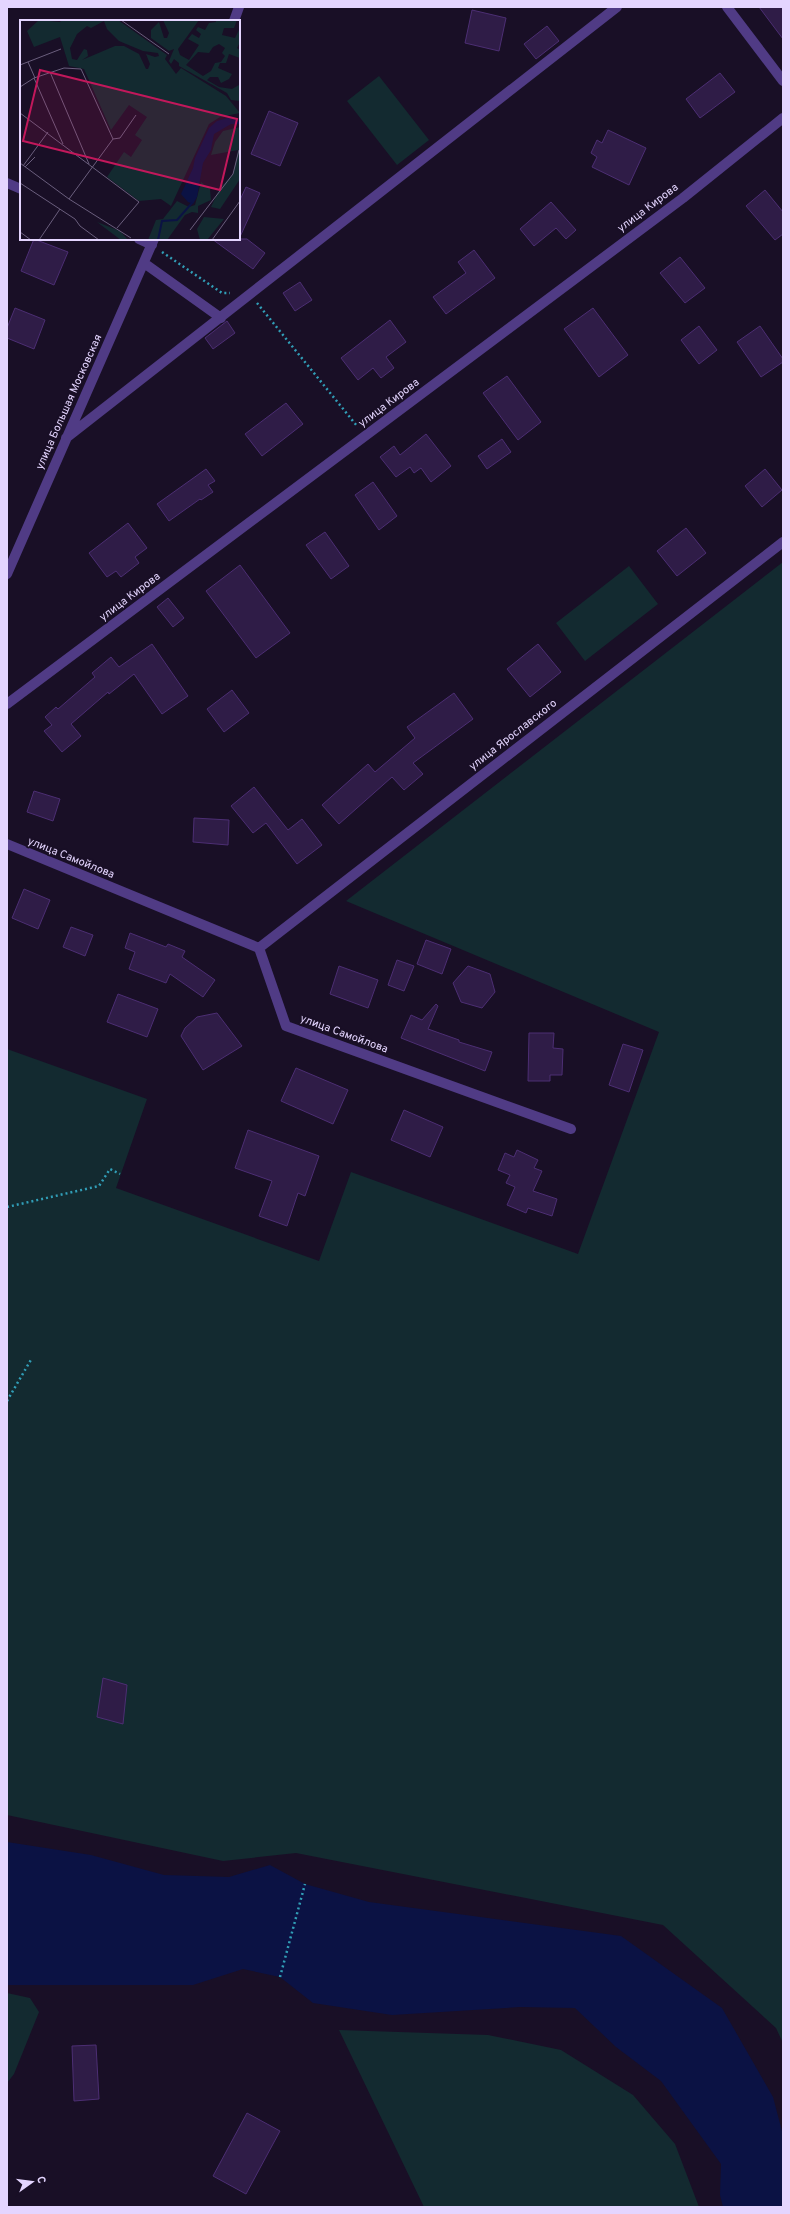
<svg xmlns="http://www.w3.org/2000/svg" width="790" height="2214" font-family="Overpass,sans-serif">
	<rect width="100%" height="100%" fill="#190f26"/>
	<path fill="#132a30" d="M379,76l50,64 -32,25 -50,-64z
		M783,562v1481l-7,-15 -113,-103 -367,-72 -73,8 -216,-46v-766l140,50 -31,89 203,73 32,-89 227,82 81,-222 -313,-131z
		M629,566l29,38 -73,57 -29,-38z
		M7,1993l23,5 9,14 -25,62 -7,9z
		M339,2030l149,5 73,15 72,45 42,49 24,63h-275z"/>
	<path fill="#0b1244" d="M7,1842l84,13 73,20 65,2 41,-12 35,19 64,18 252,34 101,72 51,89 10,38v72h-60l-3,-12 1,-31 -60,-83 -45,-34 -41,-39 -55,-1 -128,8 -79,-12 -33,-26 -37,-8 -50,16h-186z"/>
	<path fill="#2f1c47" stroke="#4c2e73" d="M759,7h24v32z
		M472,10l34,8 -7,33 -34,-8z
		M547,26l12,15 -23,18 -12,-15z
		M720,73l15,19 -35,26 -14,-19z
		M269,111l29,12 -18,43 -29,-12z
		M608,130l38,18 -17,37 -37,-18 5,-10 -6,-4 6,-13 5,3z
		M246,187l14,6 -21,46h8l18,14 -12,16 -41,-30h27v-37z
		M765,190l18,22v22l-8,6 -29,-34z
		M551,202l25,28 -10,9 -10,-11 -22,18 -14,-17z
		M34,239l34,13 -14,33 -33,-14z
		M474,250l21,28 -49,36 -13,-17 33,-24 -8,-11z
		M680,257l25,31 -20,15 -25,-30z
		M300,282l12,18 -17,11 -12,-18z
		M15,308l30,12 -11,29 -27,-11v-10z
		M593,308l35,47 -29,22 -35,-48z
		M390,320l16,22 -20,15 8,11 -13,10 -8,-10 -15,12 -17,-22z
		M227,321l8,12 -22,16 -8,-11z
		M699,326l18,24 -18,14 -18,-24z
		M760,326l23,33v3l-22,15 -24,-35z
		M507,376l34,46 -23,18 -35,-47z
		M286,403l17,21 -41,32 -17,-22z
		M426,434l25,32 -20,16 -10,-14 -7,5 -4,-6 -14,10 -16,-20 14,-11 6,9z
		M502,439l9,13 -24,17 -9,-13z
		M206,469l9,12 -7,4 5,7 -12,8 -1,-1 -31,22 -12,-17z
		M765,469l17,21 -20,17 -17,-21z
		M373,482l24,34 -18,14 -24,-35z
		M128,523l19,25 -12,9 4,6 -18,14 -5,-6 -9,6 -18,-24z
		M686,528l20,25 -29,23 -20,-25z
		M325,532l24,34 -18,13 -25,-34z
		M240,565l50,68 -34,25 -50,-67z
		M168,598l16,20 -11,9 -16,-20z
		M152,644l36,52 -26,18 -28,-40 -25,20 -1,-2 -37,32 10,12 -19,16 -18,-21 8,-6 -7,-8 11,-10 2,2 37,-32 -3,-4 19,-16 8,10z
		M538,644l23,28 -31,25 -23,-28z
		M232,690l17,23 -25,19 -17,-23z
		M454,693l19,26 -60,44 10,11 -19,16 -12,-13 -53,47 -17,-19 46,-41 7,8 40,-34 -8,-11z
		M254,787l34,43 14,-11 20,26 -25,19 -31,-41 -13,10 -22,-27z
		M34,791l26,8 -7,22 -26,-9z
		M194,818l35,2 -1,25 -35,-3z
		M24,889l26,11 -12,29 -26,-11z
		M71,927l22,8 -8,21 -22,-9z
		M130,933l36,14 2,-3 17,7 -3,6 33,23 -12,17 -33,-23 -4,9 -37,-14 6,-17 -10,-4z
		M426,940l25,9 -9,25 -25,-10z
		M397,960l17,6 -10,25 -16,-6z
		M339,966l39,14 -10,28 -38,-14z
		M468,966l22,8 5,18 -13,16 -21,-6 -8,-19z
		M118,994l40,15 -11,28 -40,-15z
		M436,1004l2,2 -10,23 31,11v2l33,10 -7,19 -84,-33 10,-23 11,5z
		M217,1013l25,33 -39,24 -22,-34 4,-8 12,-11z
		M529,1033h25l-1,15 10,1 -1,26h-12v6h-22z
		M623,1044l20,6 -14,42 -20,-7z
		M296,1068l52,22 -15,34 -52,-23z
		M404,1110l39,17 -13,30 -39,-17z
		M248,1130l71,26 -14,40 -7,-3 -11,33 -28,-10 13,-35 -37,-13z
		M517,1150l21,10 -4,8 8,3 -9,20 24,8 -5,17 -24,-8 -2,5 -19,-8 8,-18 -9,-4 4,-8 -12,-5 7,-17 9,4z
		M103,1678l24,7 -4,39 -26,-7z
		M96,2045l3,54 -25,2 -2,-55z
		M247,2113l33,18 -34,63 -33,-18z"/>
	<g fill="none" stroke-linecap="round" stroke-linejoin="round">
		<path stroke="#319eb7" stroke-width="2.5" stroke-dasharray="2 3" stroke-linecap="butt" d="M162,252l60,41h8
			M257,303l100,123
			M7,1207l92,-21 11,-17 10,5
			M7,1401l25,-43
			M280,1977l25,-93"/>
		<path stroke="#503b85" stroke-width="10" d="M727,7l56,74
			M234,21l5,-14
			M7,183l14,6
			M139,239l13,6
			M144,263l77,55
			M66,438l551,-431
			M7,574l147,-335
			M7,704l676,-506 100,-80
			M7,844l252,104 27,78 285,103
			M259,948l524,-406"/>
	</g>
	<g text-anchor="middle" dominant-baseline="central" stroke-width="4" stroke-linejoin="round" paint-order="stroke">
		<g font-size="11" fill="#e4d5ff" stroke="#190f26">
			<text transform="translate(648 208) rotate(-37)">улица Кирова</text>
			<text transform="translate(69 402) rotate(-66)">улица Большая Московская</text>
			<text transform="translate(389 403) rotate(-37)">улица Кирова</text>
			<text transform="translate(130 597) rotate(-37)">улица Кирова</text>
			<text transform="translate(513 735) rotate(-38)">улица Ярославского</text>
			<text transform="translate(71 858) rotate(22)">улица Самойлова</text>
			<text transform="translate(344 1034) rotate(20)">улица Самойлова</text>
		</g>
	</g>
	<g transform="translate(20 20)">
		<rect width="220" height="220" fill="#190f26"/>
		<path d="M19,0l21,2 2,-2h56l49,35 -2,4 11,15 5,-6 45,28 14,17 -20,4 -11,7 -38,82 -10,-7 -22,2 -32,-24 17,-25 7,5 11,-17 -7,-5 12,-18 -18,-12 -18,25 -27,-61 -15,-3 -9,-29 -26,10 -7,-16zM84,1l3,8 12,12 24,10 15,2 1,3 -4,1 -9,-3 4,10 -2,5h-2l-7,-15 -15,-8h-9l-33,14 6,-4 -1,-6 -3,-1 -7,11 -5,-1 -2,-11 7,-14 10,-8 4,2zM143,0h36l-21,29 2,6 9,5 10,-15 -11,-6 4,-5 7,4 2,-4 -5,-4 2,-3 7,3 4,-7 7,-1v-2h21l-3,8h-10l-2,7 13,3 5,-10v14l-3,6 3,2v8l-11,-4 -3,9h-6l-2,5 14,6 -3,5 -8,4 -3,-6h-8l-3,3 12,7 13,2 7,-4 1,-8v24l-9,-1 -4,-7 -48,-27v-3l-5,-4 -3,5 -2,-3 5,-12 -5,2 -18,-13v-8l8,-8 5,16h3l2,-5zM199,24l6,4 -3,5 3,3 -4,6 -6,1 -4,8 -8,5 -17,-11 12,-13 11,1 4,-6zM220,107v52l-20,30 -9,-2 9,-19 13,-14 5,-24 -27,5 4,-13 8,-11zM181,162l9,7 1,11 -13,6v7l-6,-1 -7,3 -18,25h-19l8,-20 7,-1 14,-18 12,6 6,-2zM184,197l20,2 -17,21h-7l-3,-11zM77,202l23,9 8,9h-7z" fill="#132a30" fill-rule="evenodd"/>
		<path d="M207,98h9l4,6h-9l-17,10 -3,16 -8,13 -6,34 -4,7 -5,-2 -7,-8 12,-26 2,-10 14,-30 8,-7z" fill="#0b1244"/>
		<path fill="none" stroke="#0b1244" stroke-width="2" d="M138,220l4,-19 15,-1 15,-17"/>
		<path fill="none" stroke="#6a5e7d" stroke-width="1" d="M101,0l48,34M8,42l7,16M0,45l41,-16M30,52l39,92M14,58l29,66M0,67l14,-9 30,-10 17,1 32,70M0,93l119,89 -22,26M0,143l49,36 62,39M3,146l25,-34M5,147l10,-10M0,163l55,36 5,7 19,14M49,179l44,-60 7,-1 16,-23M170,210l43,-56 6,-24M0,212l11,8M19,220l21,-31M192,220l28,-39"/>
		<path fill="#c2185b" fill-opacity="0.15" stroke="#c2185b" stroke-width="2" d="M20,50l197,49 -17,71 -197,-49z"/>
		<rect width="220" height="220" fill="none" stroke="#e4d5ff" stroke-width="2"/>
	</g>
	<rect width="790" height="2214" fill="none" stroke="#e4d5ff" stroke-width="16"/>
	<g transform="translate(32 2182) rotate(76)" stroke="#190f26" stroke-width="3" paint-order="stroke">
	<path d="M0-3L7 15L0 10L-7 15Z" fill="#e4d5ff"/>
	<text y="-6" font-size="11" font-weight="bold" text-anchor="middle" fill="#e4d5ff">С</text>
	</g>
</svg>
